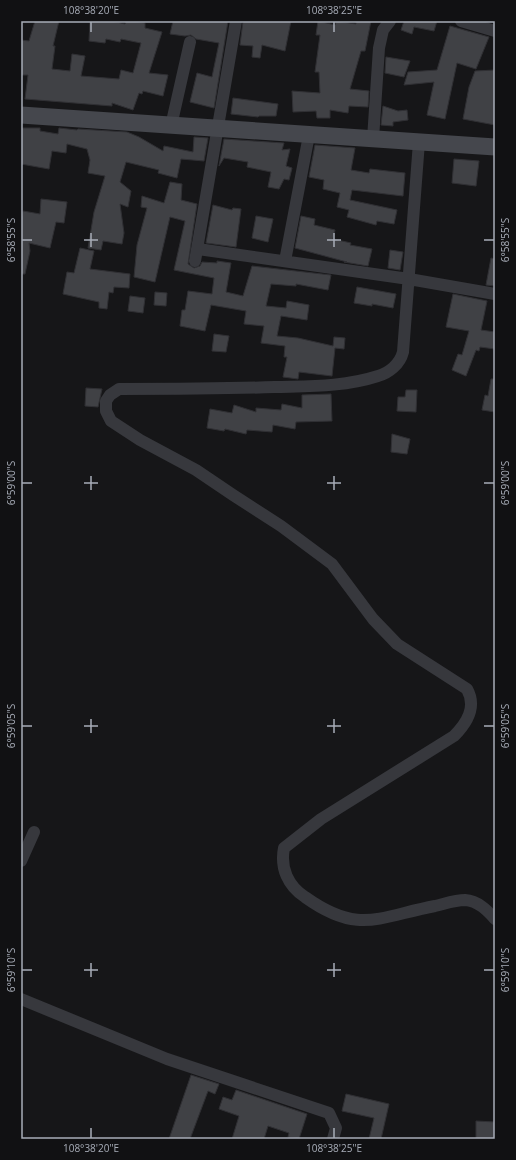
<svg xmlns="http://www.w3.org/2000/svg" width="516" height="1160" font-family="'Open Sans',sans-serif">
	<rect width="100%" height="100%" fill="#161618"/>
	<path fill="#404145" stroke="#303034" d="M35,21h24l-6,25h2l-3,23 18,2 2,-17 13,2 -4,20 38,3 2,-9 12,3 8,-30 -20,-4 -1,3 -14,-3 -1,4 -16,-2 1,-20h22l13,3 1,-3h7l12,2v5l17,4 -13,41 19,2 -5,21 -20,-5 -1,3 -3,-1 -6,17 -21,-7v3l-87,-7 3,-24h-7v-35l8,1z
		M173,21h55l-14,87 -24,-6 7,-29 15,4 7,-34 -23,-4 -5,-4 -6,1 -15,-2z
		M243,21h48l-6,30 -23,-6 -2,13 -8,-1 1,-11 -13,-1z
		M318,21l17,4 1,-4 20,3v-3h15l-6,30h-4l-11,38 19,2 -1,16 -19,-1 -1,7 -18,-3v8h-13l-1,-7 -23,1 -1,-21 28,2 -1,-21h-4l5,-37h-4z
		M404,21h33l-3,10 -20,-4 -2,7 -11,-4z
		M450,26l39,11 -13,32 -19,-6 -12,56 -18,-4 7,-33 -30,3 4,-13 29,-2z
		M386,57l24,4 -6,16 -19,-4z
		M495,70v55l-32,-6 6,-32 6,-16z
		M233,98l45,6 -2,12h-17l-1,1 -27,-3z
		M383,106l15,5 9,-1 1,10 -15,2v4l-12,-1z
		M21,128h19v3l18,3 1,-6 18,2 1,-1 49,3 12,5 24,14 1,-5 29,6 1,-15 14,1 -4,23 -23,-2 -4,19 -19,-5 1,-3 -33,-8 -6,20 11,9 -3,16 -8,-3 4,29 -2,11 -19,-3 -2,9 -13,-2 6,-36 11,-36 -17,-3 2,-13 -3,-11 -20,-5 -1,9 -14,-2 -3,18 -28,-5z
		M224,139l60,4 -2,7 8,-1 -4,17 6,2 -3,12 -5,-1 -5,10 -11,-2 3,-15 -24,-5 1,-5 -24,-4 -5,8z
		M315,145l40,3 -4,22 18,3 1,-4 35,4 -2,23 -51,-6 -2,10 47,10 -3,14 -17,-3 -1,4 -29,-8 2,-7 -12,-3 3,-14 -17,-4 1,-9 -15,-3z
		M454,159l25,2 -3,25 -24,-3z
		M170,182l12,2 -1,16 16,4 -9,60 6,4 6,-2 2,-4 15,1v-2l14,2 -5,29 17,4 9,-30 79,9 -3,15 -32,-6v2l-25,-2 -5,22 20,2 1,-7 22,4 -2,15 -26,-4 -4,20 21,2 35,8 1,-9 11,1 -1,11 -9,-1 -3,28 -33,-4 -1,7 -15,-2 4,-20h-3l1,-11 -24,-3 3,-17 -20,-2 2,-13 -35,-6 -6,26 -25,-5 2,-16h3l3,-19 24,3 2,-16 -40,-8 11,-49 -15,-4 -15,65 -21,-5 3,-32 10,-37 -6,-1 1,-11 22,7z
		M41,199l26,3 -3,21 -8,-1 -6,26 -21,-5 1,8 -5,23h-4v-54l2,-9 17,3z
		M213,205l19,5 1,-2 8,1 -5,38 -30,-4z
		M256,216l17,3 -5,23 -16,-4z
		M301,216l14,3 -1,6 21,5 -2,9 18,4 -1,2 22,4 -4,17 -24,-4h3l-52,-14z
		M80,248l14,3 -4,18 40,5 -1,14 -15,-1 -1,6 -4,-1 -2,17 -8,-1v-6l-36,-8 4,-22 7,1z
		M390,250l13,2 -3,18 -12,-2z
		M491,258l4,1v27l-9,-1z
		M357,287l39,7 -3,14 -21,-4v2l-18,-3z
		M155,292l12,1 -1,13 -12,-1z
		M453,294l34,7 -6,29 14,2v17l-15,-2 -1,4 -3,-1 -10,26 -14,-6 6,-16 4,1 7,-24 -23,-4z
		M130,296l15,2 -2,15 -15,-2z
		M214,334l15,2 -3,16 -14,-1z
		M491,379h4v33l-13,-2 3,-15 3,1z
		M86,388l16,1 -4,18 -13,-1z
		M406,390h11l-1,22 -19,-1 1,-14h7z
		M331,394l1,27 -36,1 -1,7 -22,-4 -1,7 -25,-2 -1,4 -21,-5 -1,2 -17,-3 3,-19 22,4 2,-8 22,7v-4l25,2 1,-6 20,4v-13z
		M392,434l18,5 -3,15 -16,-2z
		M191,1075l28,9 -4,10 -7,-3 -18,48h-21z
		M236,1090l71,24 -8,25 -11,-2 1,-4 -21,-7 -4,13h-32l7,-23 -20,-7 4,-12 9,3z
		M346,1094l43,10 -8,35h-12l5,-21 -32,-7z
		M476,1121l19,1 -1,16 -18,1z"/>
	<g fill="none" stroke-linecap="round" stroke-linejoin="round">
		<path stroke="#37383d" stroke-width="12" d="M461,21l34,10
			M171,126l19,-84
			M373,139l6,-91 4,-18 7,-9
			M419,142l-16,210c-3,12 -14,21 -25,24 -34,11 -69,10 -103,11 -52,2 -104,2 -156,2l-9,6 -4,6v10l5,10 29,19 56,30 37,25 48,31 51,38 41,55 24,25 70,45c10,18 0,34 -13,47l-133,83 -37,29c-4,20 4,38 21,49 53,38 73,20 130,9 9,-2 20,-6 30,-6 13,1 22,10 30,19
			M198,249l211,30 86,15
			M195,261l41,-240
			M285,261l24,-126
			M21,861l13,-29
			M21,999l146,60 162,54 7,15 -3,11"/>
		<path stroke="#45474d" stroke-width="17" d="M21,115l474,32"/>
	</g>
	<path fill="none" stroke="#a8adb8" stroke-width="1.5" d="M91,22v10M334,22v10M91,233v14M334,233v14M22,240h10M84,240h14M327,240h14M484,240h10M91,476v14M334,476v14M22,483h10M84,483h14M327,483h14M484,483h10M91,719v14M334,719v14M22,726h10M84,726h14M327,726h14M484,726h10M91,963v14M334,963v14M22,970h10M84,970h14M327,970h14M484,970h10M91,1128v10M334,1128v10"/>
	<rect width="516" height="1160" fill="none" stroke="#111113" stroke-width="44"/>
	<rect x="22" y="22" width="472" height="1116" fill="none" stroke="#a8adb8" stroke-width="1.5"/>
	<g font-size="10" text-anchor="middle" fill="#a8adb8">
		<text x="91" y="14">108°38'20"E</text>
		<text x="334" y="14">108°38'25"E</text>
		<text transform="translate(11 240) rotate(-90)" y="4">6°58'55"S</text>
		<text transform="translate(505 240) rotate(-90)" y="4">6°58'55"S</text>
		<text transform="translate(11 483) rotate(-90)" y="4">6°59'00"S</text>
		<text transform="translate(505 483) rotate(-90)" y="4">6°59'00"S</text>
		<text transform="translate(11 726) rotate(-90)" y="4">6°59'05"S</text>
		<text transform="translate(505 726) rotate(-90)" y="4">6°59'05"S</text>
		<text transform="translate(11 970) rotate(-90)" y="4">6°59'10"S</text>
		<text transform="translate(505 970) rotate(-90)" y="4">6°59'10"S</text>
		<text x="91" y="1152">108°38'20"E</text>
		<text x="334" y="1152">108°38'25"E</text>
	</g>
</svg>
